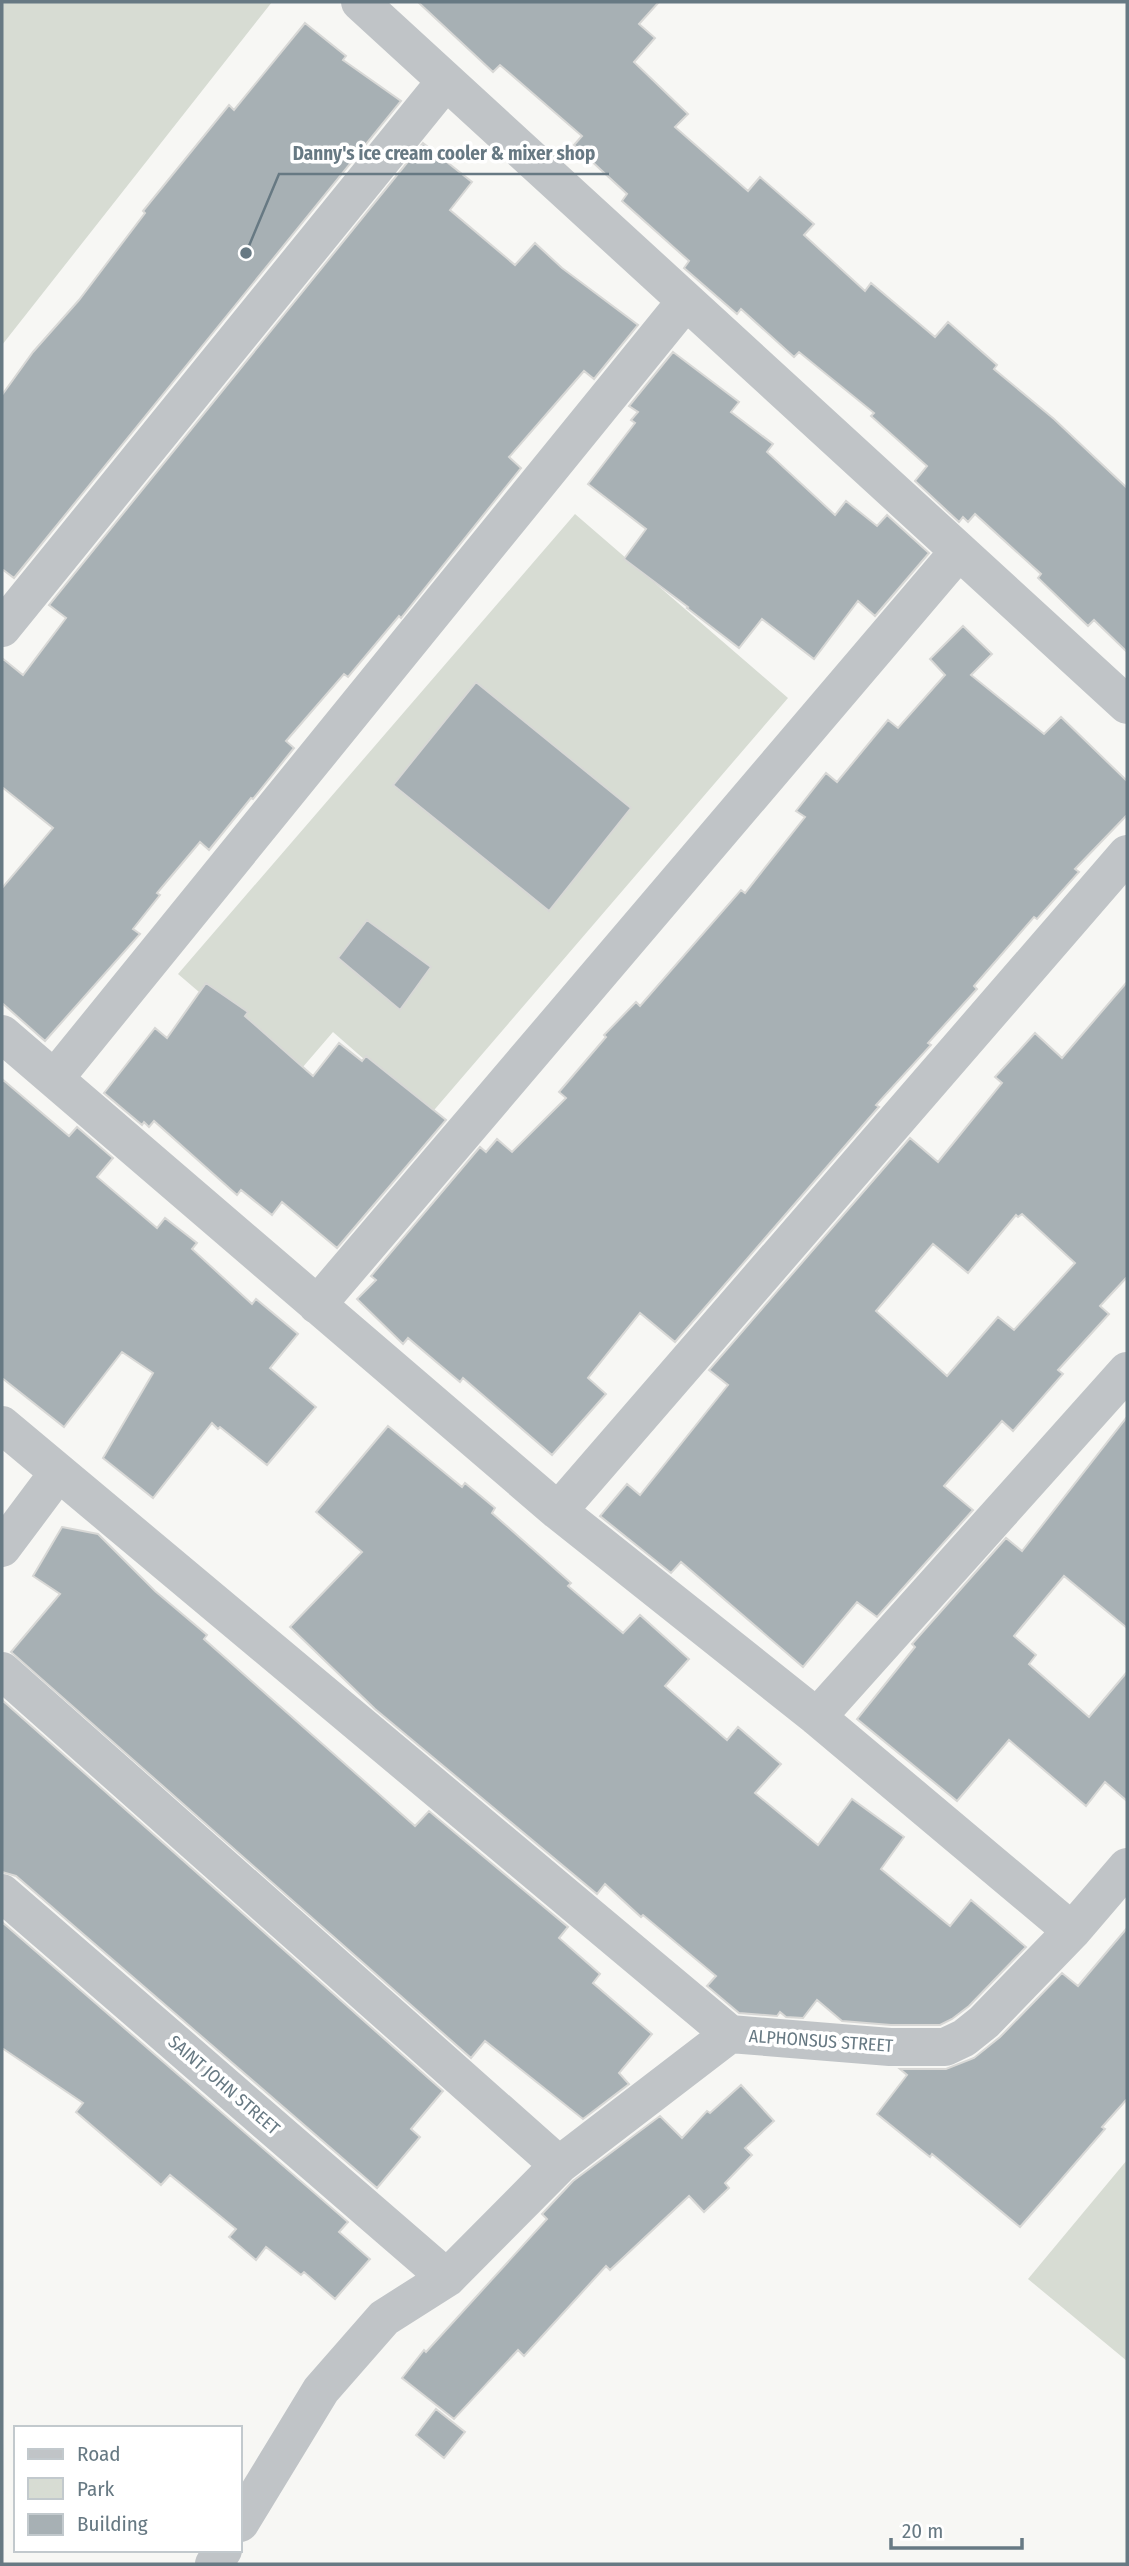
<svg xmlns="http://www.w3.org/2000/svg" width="1129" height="2566" font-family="'Fira Sans Condensed',sans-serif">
	<rect width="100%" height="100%" fill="#f7f7f4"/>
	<path fill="#d7dcd3" d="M2,2h270l-270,343z
		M575,514l213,184 -359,418 -96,-84 -37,43 -118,-101z
		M1127,2160v201l-99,-82z"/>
	<path fill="#a7b0b4" stroke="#d8d8d6" stroke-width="2" fill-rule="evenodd" d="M418,2h241l-20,22 16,14 -21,24 54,52 -13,13 73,64 12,-14 54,47 -10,11 61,56 6,-8 64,54 13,-15 49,43 -3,4 60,50 73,69v164l-33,-32 -6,6 -50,-48 3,-4 -66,-60 -7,8 -5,-5 -4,5 -44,-41 12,-15 -56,-50 3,-3 -75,-61 -5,5 -53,-48 -4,5 -53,-46 5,-7 -67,-60 5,-7 -53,-49 8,-9 -82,-71 -7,7z
		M305,23l41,33 -3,4 58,41 -387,477 -12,-9v-174l31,-43 46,-52 66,-87 -2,-2 86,-106 5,5z
		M423,143l49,39 -22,28 65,55 20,-22 27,25 76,57 -44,54 -10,-8 -75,86 12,11 -120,150 -2,-2 -51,61 -4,-3 -58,67 8,7 -41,51 -2,-1 -42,52 -9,-8 -43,51 3,2 -27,34 7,5 -95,107 -43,-38v-115l51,-60 -51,-41v-129l21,17 43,-57 -17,-13z
		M673,352l66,50 -8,10 42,32 -6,8 68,63 11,-14 31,25 10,-11 42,38 -54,63 -17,-15 -44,58 -52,-40 -23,29 -52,-40 1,-1 -64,-48 22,-30 -58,-45 47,-61 -4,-3 7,-8 -9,-6z
		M963,626l29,28 -21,21 73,59 17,-17 66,64v34l-52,54 4,3 -42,47 -3,-2 -60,69 3,3 -49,54 3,2 -55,60 3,2 -2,2 -202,233 -35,-29 -52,65 18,16 -54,61 -89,-77 -3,4 -52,-44 -5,6 -46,-45 19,-19 -5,-4 109,-129 6,5 11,-13 15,13 54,-54 -7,-6 47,-55 -2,-2 32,-33 4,4 101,-116 4,3 60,-76 -9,-6 30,-38 11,9 51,-62 10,8 47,-53 -15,-16z
		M476,682l155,126 -82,103 -156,-126z
		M367,920l64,47 -31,43 -62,-52z
		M1127,982v295l-27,29 9,8 -51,56 5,4 -50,57 -11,-10 -58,65 29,24 -96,107 -20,-15 -54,65 -122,-105 -10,11 -71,-57 27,-32 13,11 88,-110 -19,-15 201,-232 28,24 64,-79 -7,-6 40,-44 27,25zM1022,1214l53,49 -61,67 -16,-13 -51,59 -71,-65 57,-67 35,29 48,-58 2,2z
		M206,983l42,29 -3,4 68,60 26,-33 23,18 4,-5 80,64 -109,128 -55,-46 -10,13 -31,-25 -4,5 -83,-74 -5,6 -5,-5 -2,3 -38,-32 51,-65 12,10z
		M2,1079l67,57 8,-9 36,31 -16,19 60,51 8,-10 32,25 -5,6 60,55 4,-5 42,35 -28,34 46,39 -49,58 -47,-38 -2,2 -6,-6 -59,75 -50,-40 50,-85 -31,-21 -58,75 -62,-49z
		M1127,1417v211l-63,-52 -50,60 22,19 -7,9 60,53 38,-45v129l-22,-19 -19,24 -77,-66 -52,61 -100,-82 58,-72 -3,-3 94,-106 16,13z
		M388,1426l74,61 3,-4 30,25 -3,5 79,70 -3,3 55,47 17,-18 49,44 -24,27 62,54 11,-13 43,37 -26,29 63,52 34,-46 52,38 -23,32 69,57 21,-26 55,47 -57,59 -17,13 -12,6h-49l-49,-4 -25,-21 -14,18 -17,-1 -6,-5 -3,4 -38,-3 -32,-27 9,-10 -73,-61 -2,2 -36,-33 -8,10 -222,-185 -85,-82 72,-75 -46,-40z
		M62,1527l36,7 57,57 52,44 -3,4 211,187 14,-15 139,116 -9,11 41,36 -7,9 59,51 -33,39 10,11 -46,35 -98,-78 -14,17 -460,-406 49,-58 -27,-18z
		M2,1700l441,391 -32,38 9,8 -43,51 -361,-312 -14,-4z
		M2,1922l346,300 -9,10 31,27 -35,40 -31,-27 -3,3 -35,-28 -10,13 -27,-23 7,-8 -66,-54 -9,10 -85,-73 7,-9 -81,-55z
		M1127,1928v171l-25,28 3,2 -85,98 -88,-73 -2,3 -53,-43 30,-39 -7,-6h46l28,-11 26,-21 62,-64 16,13z
		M741,2085l33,36 -29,27 7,7 -27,28 4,5 -25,24 -15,-16 -79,74 -4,-4 -82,90 -6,-6 -64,69 -52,-41 22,-28 2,2 121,-133 -5,-5 31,-33 87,-65 22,22 25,-27 3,2z
		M436,2409l29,23 -21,26 -28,-23z"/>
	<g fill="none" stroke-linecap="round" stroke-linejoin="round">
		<path stroke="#c0c4c7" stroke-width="38" d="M360,2l767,703
			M2,628l443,-546
			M2,1034l556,477 259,206 255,214
			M55,1078l631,-777
			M317,1305l642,-754
			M2,1425l728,609
			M558,1511l569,-657
			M2,1548l56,-75
			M2,1671l557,494
			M817,1717l310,-346
			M2,1893l445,385
			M240,2523l81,-133 63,-72 63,-40 112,-113 171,-131 160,13h55l19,-9 20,-16 88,-91 55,-64
			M214,2564l9,-14"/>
	</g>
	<g text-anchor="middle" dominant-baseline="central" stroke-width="7" stroke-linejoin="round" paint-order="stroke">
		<g font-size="18" fill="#677983" stroke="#fff">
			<text transform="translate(821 2041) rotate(4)">ALPHONSUS STREET</text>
			<text transform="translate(224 2085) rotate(41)">SAINT JOHN STREET</text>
		</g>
	</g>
	<path fill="none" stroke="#677983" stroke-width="2.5" d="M246 253L279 174H609"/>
	<circle fill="#677983" stroke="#fff" stroke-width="2.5" cx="246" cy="253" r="7"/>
	<g font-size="19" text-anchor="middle" font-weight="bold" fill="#677983" stroke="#fff" stroke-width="7" stroke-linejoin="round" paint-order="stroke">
		<text x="444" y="160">Danny's ice cream cooler &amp; mixer shop</text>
	</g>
	<rect width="1129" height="2566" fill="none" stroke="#677983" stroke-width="7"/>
	<rect x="14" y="2426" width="228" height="126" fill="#ffffff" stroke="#c2c9cd" stroke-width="2"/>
	<rect x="28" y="2449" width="35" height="10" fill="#c0c4c7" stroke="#c2c9cd" stroke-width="2"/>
	<text x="77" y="2461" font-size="21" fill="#677983">Road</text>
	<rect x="28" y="2478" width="35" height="21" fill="#d7dcd3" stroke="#c2c9cd" stroke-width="2"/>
	<text x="77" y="2496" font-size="21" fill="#677983">Park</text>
	<rect x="28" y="2514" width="35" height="21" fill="#a7b0b4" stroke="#c2c9cd" stroke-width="2"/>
	<text x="77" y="2531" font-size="21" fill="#677983">Building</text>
	<path d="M891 2538v10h131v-10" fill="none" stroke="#677983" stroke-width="3.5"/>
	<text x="902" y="2538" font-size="21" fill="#677983" stroke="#ffffff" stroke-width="5" paint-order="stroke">20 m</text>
</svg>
